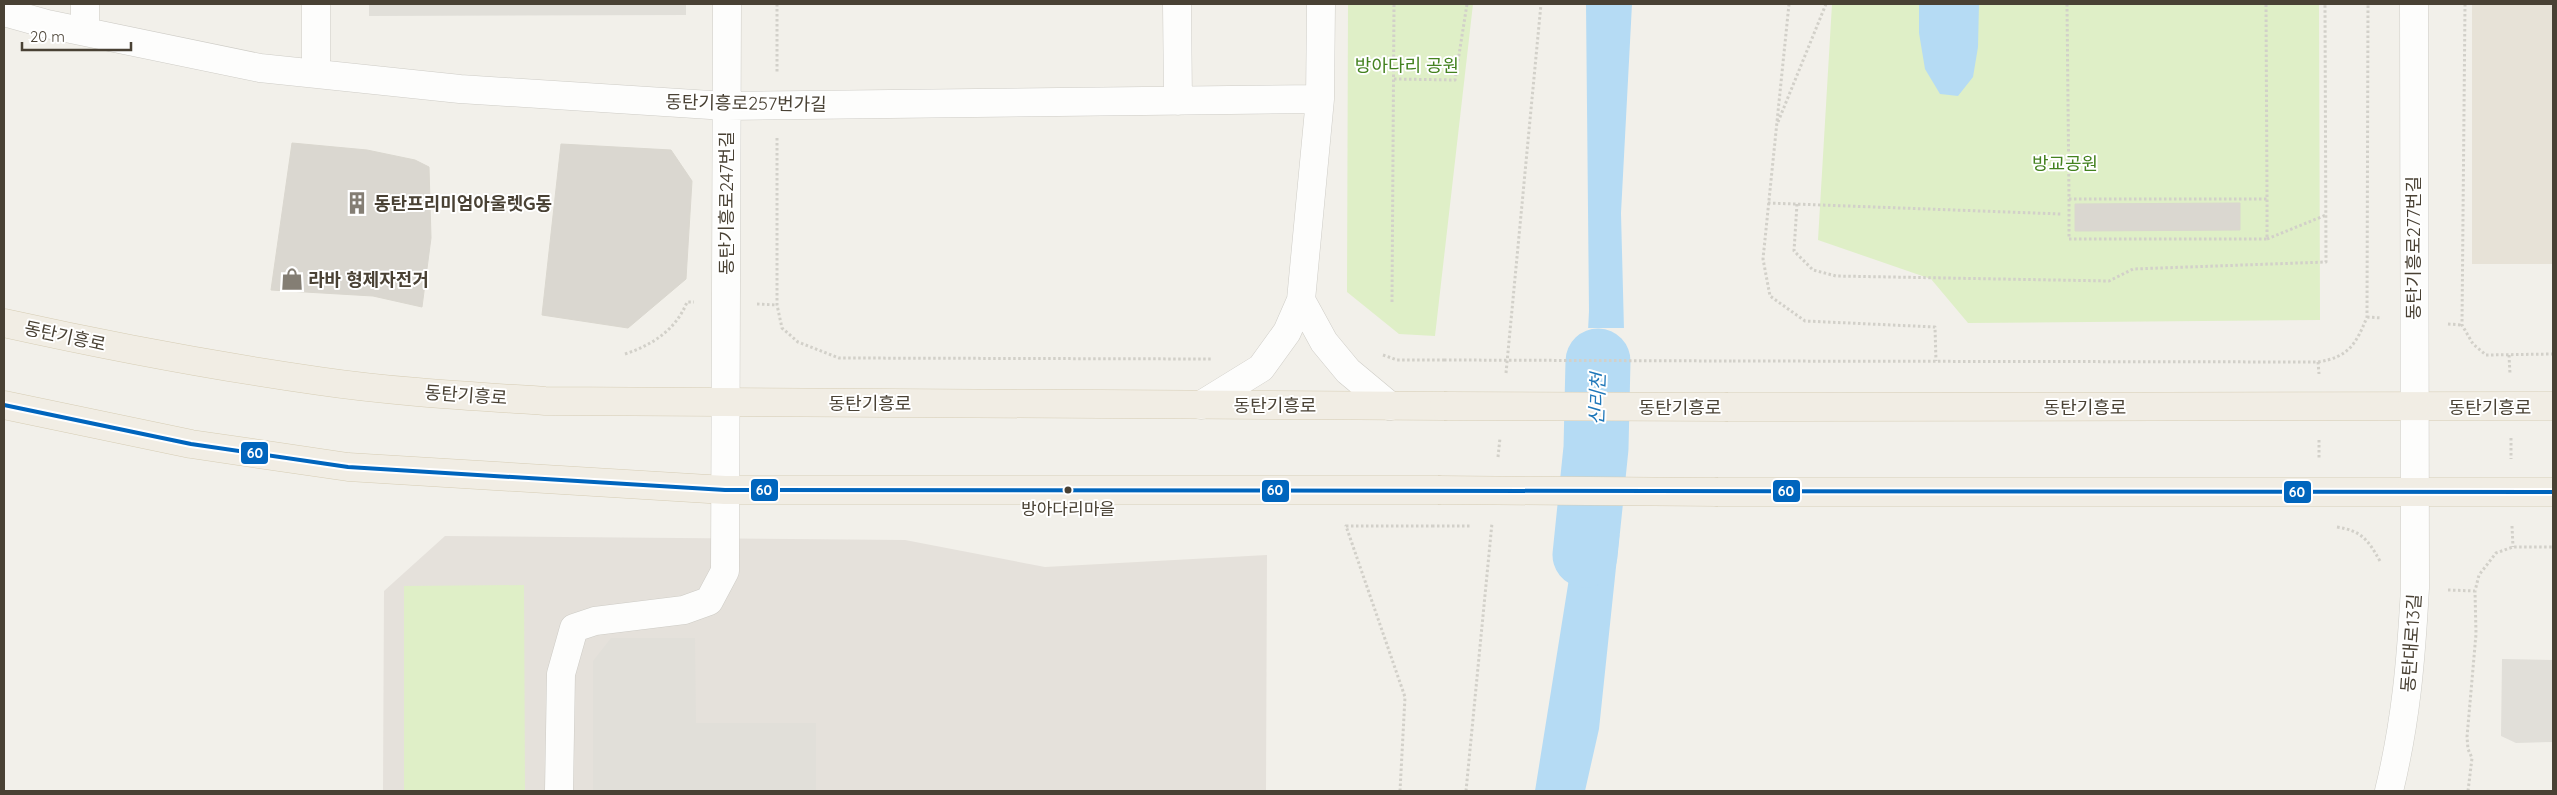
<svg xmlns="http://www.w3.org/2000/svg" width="2557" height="795" font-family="Quicksand,'Noto Sans KR',sans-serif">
	<rect width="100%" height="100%" fill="#f2f0ea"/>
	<path fill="#e7e2d7" d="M2472,4h81v260h-81z"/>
	<path fill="#e5e1db" d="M445,536l460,4 140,27 222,-12 -1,236h-883l1,-200z"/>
	<path fill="#dfefc7" d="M1348,4h125l-38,332 -36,-2 -52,-42z
		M1832,4h487l1,316 -352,3 -37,-44 -113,-39z
		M524,585l1,206h-121v-205z"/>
	<path fill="#e1dfd9" d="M369,4h317v11l-317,1z
		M611,638h84l1,85h120v68h-223v-130z
		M2502,659l51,1v82l-37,1 -15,-7z"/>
	<path fill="#b5dbf4" d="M1586,4h46l-11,209 6,234 -12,1 11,24 -27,257 -14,62h-50l41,-256 7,-66 28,6 4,-26 -33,2 7,-140z
		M1919,4h60l-1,43 -5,30 -15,19 -18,-2 -15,-25 -6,-36z"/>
	<path fill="#f2f0ea" d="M1586,328h40l4,119 -2,3h-9l9,22 -6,63h-48l7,-67 27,-8 3,3 1,-12 -30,2 -2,-2z"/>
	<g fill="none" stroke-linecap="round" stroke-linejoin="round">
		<path stroke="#b5dbf4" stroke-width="65" d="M1585,555l11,-107 2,-87"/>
	</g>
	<path fill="#dad7d0" stroke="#dad7cf" d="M292,143l75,7 48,10 14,7 2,71 -9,69 -49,-11 -102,-6z
		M561,144l110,6 21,31 -6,98 -58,49 -86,-13z
		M2240,203v27l-165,1v-27z"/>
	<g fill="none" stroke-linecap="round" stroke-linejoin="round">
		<defs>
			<path id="minor" d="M85,4v27
				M316,4v70
				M1177,4l1,97
				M4,12l43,12 213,44 200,21 266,17 594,-7
				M1301,300l19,-201 1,-95
				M1201,405l60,-37 26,-36 14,-32 23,42 24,29 42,35
				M559,791l2,-117 13,-46 21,-7 89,-11 25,-9 16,-30 2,-567
				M2389,791c17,-70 22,-131 26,-203l-1,-584"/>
			<path id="major" d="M4,323c104,23 210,43 315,58 75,11 151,15 226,20l899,5
				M4,405l187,39 157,23 377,23h713
				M1728,407l825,-1
				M1718,492h835"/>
		</defs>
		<use href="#minor" stroke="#ceccc6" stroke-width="29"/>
		<use href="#major" stroke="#d6cdb5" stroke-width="29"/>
		<path stroke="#d2d0c9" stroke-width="3" stroke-dasharray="2.5 2.5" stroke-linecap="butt" d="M777,4v68
			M1789,4l-26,255 7,37 35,25 130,6 1,34
			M2067,4l2,195h198l-1,-195
			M2465,4l-3,321 11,19 13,11 67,-1
			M1394,79l61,1 12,-76
			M1778,122l48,-118
			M777,138v167l5,23 16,14 41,16 373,1
			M2069,199v40h198v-40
			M1768,203l293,11
			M1797,204l-3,47 19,19 23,6 273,5 24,-12 193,-7 -1,-258
			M2267,239l59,-24
			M1392,302l2,-298
			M757,304l20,1
			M2367,317l15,1
			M2448,324l14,1
			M625,354c27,-9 51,-24 62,-52h7
			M1383,355l14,5h47
			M2509,355l1,19
			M1733,361l585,1c31,-5 38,-18 49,-45l1,-313
			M2318,362l1,12
			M1506,373l35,-369
			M2511,438v21
			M2319,440v19
			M1498,457l2,-19
			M2512,526l1,21
			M2337,527c25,4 31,13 43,34
			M2448,590l27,1
			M1400,791l5,-94 -59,-171h86
			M1466,791l26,-268
			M2468,791l4,-33 -4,-9 -1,-12 9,-103 -1,-43 4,-16 17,-22 17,-6h40"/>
		<use href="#minor" stroke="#fdfdfc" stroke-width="28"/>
		<use href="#major" stroke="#f1ede4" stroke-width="28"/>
		<defs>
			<path id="major-bridge" d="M1444,406l284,1
				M1438,490l280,2"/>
		</defs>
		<use href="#major-bridge" stroke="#d6cdb5" stroke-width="29" stroke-linecap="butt"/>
		<path stroke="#d2d0c9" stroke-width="3" stroke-dasharray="2.5 2.5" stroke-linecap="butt" d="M1444,360l289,1
			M1432,526h39"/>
		<use href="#major-bridge" stroke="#f1ede4" stroke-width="28"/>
		<defs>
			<path id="bus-1" d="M4,405l187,39 157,23 377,23 1828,2"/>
		</defs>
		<use href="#bus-1" stroke="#fff" stroke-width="8"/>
		<use href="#bus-1" stroke="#0065bd" stroke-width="4"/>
	</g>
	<defs>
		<symbol id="building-bare" viewBox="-9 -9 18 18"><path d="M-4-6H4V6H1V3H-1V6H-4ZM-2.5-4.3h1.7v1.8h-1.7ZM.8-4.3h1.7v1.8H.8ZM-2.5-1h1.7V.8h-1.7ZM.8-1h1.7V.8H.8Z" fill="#847e74" stroke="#fff" stroke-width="2.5" paint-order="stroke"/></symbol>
		<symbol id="shop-bare" viewBox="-9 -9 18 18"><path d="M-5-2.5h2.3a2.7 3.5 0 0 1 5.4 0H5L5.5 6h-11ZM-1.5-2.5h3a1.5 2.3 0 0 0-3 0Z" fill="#847e74" stroke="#fff" stroke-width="2.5" paint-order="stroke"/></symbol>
	</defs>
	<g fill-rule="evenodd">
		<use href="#building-bare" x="341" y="187" width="32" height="32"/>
		<use href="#shop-bare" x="276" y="263" width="32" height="32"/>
	</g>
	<circle fill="#494134" stroke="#fff" stroke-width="2" cx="1068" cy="490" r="4.5"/>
	<g text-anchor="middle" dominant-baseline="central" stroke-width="4" stroke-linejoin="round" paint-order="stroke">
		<g font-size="17" fill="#494134" stroke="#fff">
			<text x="1068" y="508">방아다리마을</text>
		</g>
		<g font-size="18" fill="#448220" stroke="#fff">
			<text x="1407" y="65">방아다리 공원</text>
			<text x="2065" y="163">방교공원</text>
		</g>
		<g font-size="18" fill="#494134" stroke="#fff">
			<text transform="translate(746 103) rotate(1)">동탄기흥로257번가길</text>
			<text transform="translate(726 203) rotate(-90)">동탄기흥로247번길</text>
			<text transform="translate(2413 248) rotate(-90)">동탄기흥로277번길</text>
			<text transform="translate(65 336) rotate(12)">동탄기흥로</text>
			<text transform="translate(466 395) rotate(4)">동탄기흥로</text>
			<text x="870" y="403">동탄기흥로</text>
			<text x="1275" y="405">동탄기흥로</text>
			<text x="1680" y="407">동탄기흥로</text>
			<text x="2085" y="407">동탄기흥로</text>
			<text x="2490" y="407">동탄기흥로</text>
			<text transform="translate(2411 643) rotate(-86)">동탄대로13길</text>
		</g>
		<g font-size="18" font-weight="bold" fill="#494134" stroke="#fff" text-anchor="start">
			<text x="374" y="203">동탄프리미엄아울렛G동</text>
			<text x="308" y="279">라바 형제자전거</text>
		</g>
		<g font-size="19" font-style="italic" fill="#1f77b9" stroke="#fff">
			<text transform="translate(1597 399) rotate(-88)">신리천</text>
		</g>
	</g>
	<g stroke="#fff" stroke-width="2">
		<rect x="240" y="441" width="29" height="24" rx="5" fill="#0065bd"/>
		<rect x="750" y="478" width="29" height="24" rx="5" fill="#0065bd"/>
		<rect x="1261" y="479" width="29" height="24" rx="5" fill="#0065bd"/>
		<rect x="1772" y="479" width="29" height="24" rx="5" fill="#0065bd"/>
		<rect x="2283" y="480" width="29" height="24" rx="5" fill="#0065bd"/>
	</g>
	<g font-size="14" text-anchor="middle" font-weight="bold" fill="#fff">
		<text x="255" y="458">60</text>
		<text x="764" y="495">60</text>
		<text x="1275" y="495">60</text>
		<text x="1786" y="496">60</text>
		<text x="2297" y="497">60</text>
	</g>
	<rect width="2557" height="795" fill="none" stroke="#494134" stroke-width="10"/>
	<path d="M22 42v8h109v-8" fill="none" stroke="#494134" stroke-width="2.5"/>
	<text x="30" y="42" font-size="15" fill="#494134" stroke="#ffffff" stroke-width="4" paint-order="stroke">20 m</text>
</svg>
